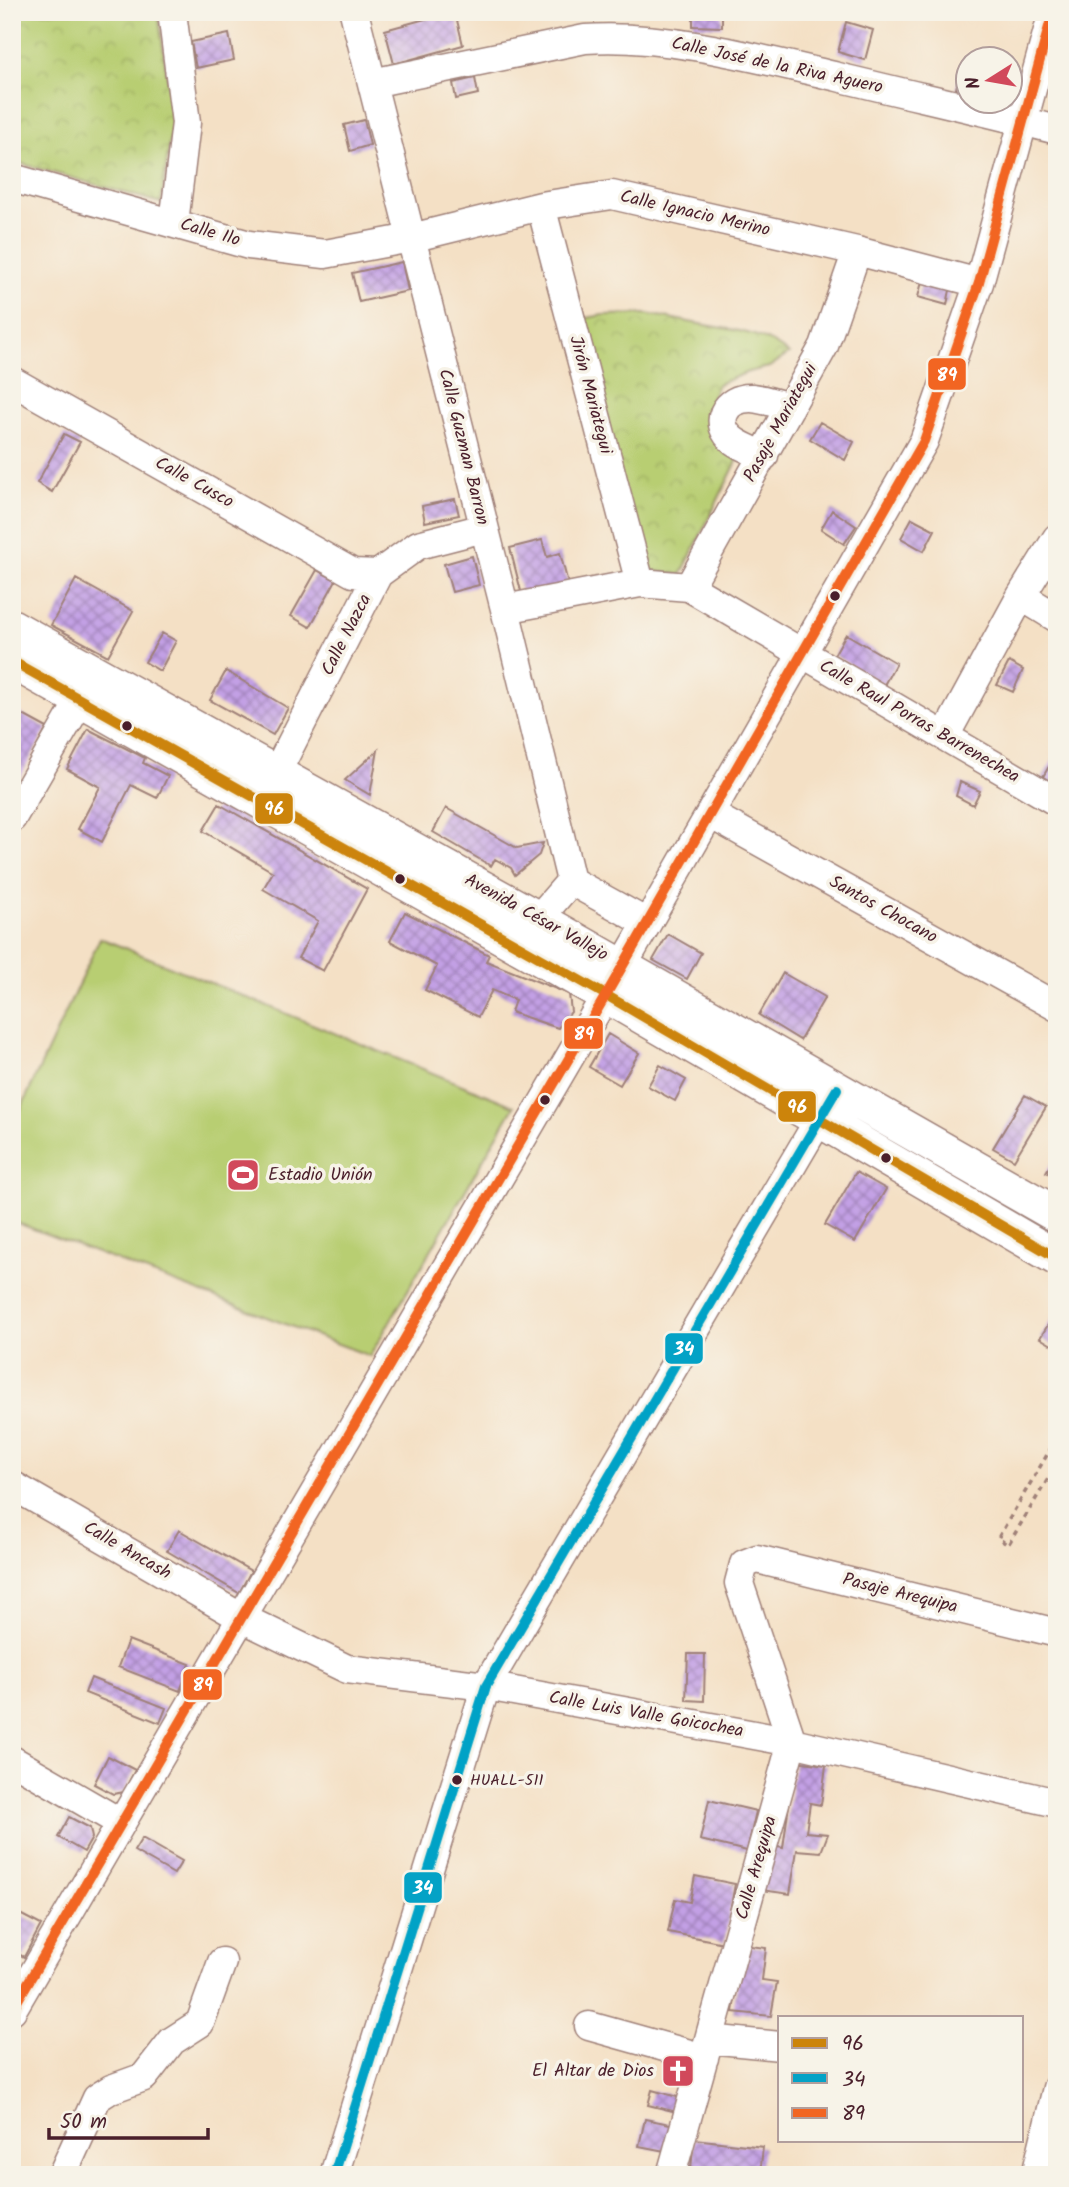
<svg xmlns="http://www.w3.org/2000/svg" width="1069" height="2187" font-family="Kalam,sans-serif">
	<defs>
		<pattern id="park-crowns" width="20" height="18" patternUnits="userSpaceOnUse" patternTransform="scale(1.75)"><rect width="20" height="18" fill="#b8ce72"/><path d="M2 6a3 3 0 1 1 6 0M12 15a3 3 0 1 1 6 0" fill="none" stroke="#a0b063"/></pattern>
		<pattern id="building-cross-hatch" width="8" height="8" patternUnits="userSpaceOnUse" patternTransform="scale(1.75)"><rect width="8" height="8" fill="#c3a0e5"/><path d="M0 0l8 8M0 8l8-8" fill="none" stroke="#a082ba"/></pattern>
	</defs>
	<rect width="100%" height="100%" fill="#f7f3e8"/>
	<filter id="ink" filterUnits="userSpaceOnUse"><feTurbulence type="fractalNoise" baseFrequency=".0143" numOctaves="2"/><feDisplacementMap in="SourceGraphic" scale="14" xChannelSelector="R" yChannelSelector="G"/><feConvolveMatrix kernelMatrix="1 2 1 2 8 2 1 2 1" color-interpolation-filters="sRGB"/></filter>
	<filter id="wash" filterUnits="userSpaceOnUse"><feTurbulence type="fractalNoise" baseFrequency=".00686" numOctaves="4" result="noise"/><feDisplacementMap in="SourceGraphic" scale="28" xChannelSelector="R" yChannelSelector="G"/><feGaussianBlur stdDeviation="1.57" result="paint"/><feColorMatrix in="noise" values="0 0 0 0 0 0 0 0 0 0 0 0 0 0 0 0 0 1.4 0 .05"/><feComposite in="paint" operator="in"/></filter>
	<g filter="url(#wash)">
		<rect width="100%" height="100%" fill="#f4e0c5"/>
		<path fill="url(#park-crowns)" stroke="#81764e" stroke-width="2" d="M12,12h146l15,106 -12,85 -149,-42z
			M646,314c21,3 40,8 60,11 33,6 55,7 83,29l-20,13 -21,5 -30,12c-19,40 -9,46 22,71l-59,120 -41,-6 -59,-250 22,-4z"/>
		<path fill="#b8ce72" stroke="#81764e" stroke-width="2" d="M100,938l414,168 -144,250 -358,-135v-93z"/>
		<g id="blocks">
			<path fill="url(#building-cross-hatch)" d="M451,12h4l8,33 -69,19 -9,-34z
				M693,12h29v15l-29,-1z
				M846,22l27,8 -8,30 -27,-8z
				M229,34l5,26 -38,8 -5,-26z
				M959,75l9,2v15l-12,-3z
				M475,78l3,16 -22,5 -3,-16z
				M1055,100l2,1v15l-5,-7z
				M364,120l6,25 -20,6 -6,-26z
				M402,262l6,29 -49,11 -7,-29z
				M923,278l28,7 -4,20 -29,-8z
				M820,422l34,20 -9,18 -35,-21z
				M64,434l16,8 -28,50 -15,-9z
				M455,499l4,16 -34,7 -3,-16z
				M832,510l24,16 -12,18 -23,-15z
				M912,518l23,12 -11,21 -23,-13z
				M542,540l5,17 13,-4 9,34 -46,12 -13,-51z
				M472,556l7,29 -27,7 -8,-28z
				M317,570l19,10 -26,47 -19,-11z
				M76,579l57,32 -25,45 -57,-31z
				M162,633l14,8 -16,30 -15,-9z
				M846,634l50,29 -12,22 -50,-30z
				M1009,662l14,8 -10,22 -16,-7z
				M226,671l62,37 -15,27 -63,-35z
				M12,709l35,19 -35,64z
				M88,729l57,29 -2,5 25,13 -11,22 -26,-13 -29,57 -24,-13 22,-42 -33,-18z
				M378,750l-8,45 -25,-15z
				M1057,753v37l-16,-10z
				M960,782l20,9 -7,14 -17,-9z
				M219,804l148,85 -44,82 -25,-13 20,-37 -55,-32 10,-17 -70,-41z
				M446,808l71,40 26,-5 -4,12 -24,20 -4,-7 -16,-9 -4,7 -58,-34z
				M405,912l84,43 -3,6 83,33 2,18 -13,16 -47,-16 4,-12 -23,-10 -14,27 -53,-27 12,-24 -47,-25z
				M668,934l33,19 -14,26 -34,-19z
				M783,973l42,24 -25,43 -41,-25z
				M608,1034l31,19 -19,32 -31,-18z
				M660,1065l26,15 -11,21 -27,-15z
				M1025,1095l21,12 -32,53 -21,-12z
				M1057,1154v24l-11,-6z
				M856,1172l30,17 -31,53 -30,-17z
				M1057,1310v38l-17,-10z
				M179,1530l72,41 -12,22 -72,-42z
				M128,1640l62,24 -10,27 -62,-24z
				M688,1654h17l-1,47 -18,-1z
				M91,1678l75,30 -6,15 -75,-30z
				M108,1756l27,14 -11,22 -11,2 -19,-10z
				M795,1761l31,4 -5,40 -11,-2 -4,29 22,2 -7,18 -24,-2 -7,44 -29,-4 11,-44 11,2z
				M709,1800l47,11 -9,40 -47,-11z
				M69,1817l21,11 2,10 -8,14 -26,-15z
				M142,1838l40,23 -8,13 -40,-23z
				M695,1876l40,8 -11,59 -56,-11 7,-33 15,3z
				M16,1912l25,13 -17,32 -12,-7v-31z
				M743,1945l23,3 -4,32 15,2 -6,34 -38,-4z
				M670,2062l18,4 -3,14 -18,-4z
				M652,2090l29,8 -4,14 -29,-7z
				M645,2119l30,6 -5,27 -31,-6z
				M694,2139l69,8 -3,28h-74l2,-8 3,2z"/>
		</g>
	</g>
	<g filter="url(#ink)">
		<use href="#blocks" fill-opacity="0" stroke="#9f8078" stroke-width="2"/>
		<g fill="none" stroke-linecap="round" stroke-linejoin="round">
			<defs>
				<path id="minor" d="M172,12l14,111 -12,100
					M354,12l151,597 66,272
					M372,83l213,-44c79,-6 176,20 253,38 73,18 146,34 219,53
					M12,178l237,67 76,9 86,-16 130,-32 71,-11 245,56 122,32
					M541,206l99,377
					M12,381l341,192 25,1
					M764,456c-10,-5 -22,-9 -30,-15 -22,-17 -10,-44 18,-43 12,1 26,6 38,9
					M689,587l135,-241 33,-95
					M1021,596l36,22
					M505,609l135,-26 49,4 368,215
					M945,736l76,-140 36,-58
					M267,791l111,-217 40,-29 66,-17
					M710,814l347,193
					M12,818l69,-119
					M571,881l76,42
					M528,937l10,-18 33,-38
					M12,1485l230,133 105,51 139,17 306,56 265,61
					M12,1760l109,63
					M12,2010l594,-1015 318,-554 55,-158 74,-271
					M589,2026l115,32
					M709,2039l71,7
					M62,2175l35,-77 14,-9 33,-12 28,-36 28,-18 22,-61
					M334,2175l152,-489 344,-585
					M671,2175l121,-433 -53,-159 5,-19 13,-5 300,74
					M1036,2175l21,-87"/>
				<path id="major" d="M12,627l526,292 519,296
					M12,661l594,334 451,263"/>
			</defs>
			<use href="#minor" stroke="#9f8078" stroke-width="31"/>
			<use href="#major" stroke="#9f8078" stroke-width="38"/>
			<path stroke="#9f8078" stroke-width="3.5" stroke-dasharray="5 5" stroke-linecap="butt" d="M1057,1438l-59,100 10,7 49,-81"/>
			<use href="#minor" stroke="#fff" stroke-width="28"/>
			<use href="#major" stroke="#fff" stroke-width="35"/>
			<defs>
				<path id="bus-1" d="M12,661l594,334 451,263"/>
				<path id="bus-2" d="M334,2175l152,-489 351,-597"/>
				<path id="bus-3" d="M12,2010l594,-1015 318,-554 55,-158 74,-271"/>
			</defs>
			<use href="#bus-1" stroke="#f7f3e8" stroke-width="16"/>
			<use href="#bus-2" stroke="#f7f3e8" stroke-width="16"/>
			<use href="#bus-3" stroke="#f7f3e8" stroke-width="16"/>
			<use href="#bus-1" stroke="#cc840b" stroke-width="10"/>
			<use href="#bus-2" stroke="#04a2c6" stroke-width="10"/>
			<use href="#bus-3" stroke="#f26522" stroke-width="10"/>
		</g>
	</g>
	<defs>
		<symbol id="stadium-square" viewBox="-11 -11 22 22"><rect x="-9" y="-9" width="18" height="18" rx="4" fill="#d1495b" stroke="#f7f3e8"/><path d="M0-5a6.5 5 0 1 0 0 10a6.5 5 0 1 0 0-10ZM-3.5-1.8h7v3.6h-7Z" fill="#fff"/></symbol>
		<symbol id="church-square" viewBox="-11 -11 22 22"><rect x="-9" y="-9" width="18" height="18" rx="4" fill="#d1495b" stroke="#f7f3e8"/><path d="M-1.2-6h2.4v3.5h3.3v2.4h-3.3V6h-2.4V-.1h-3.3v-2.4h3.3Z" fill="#fff"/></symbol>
	</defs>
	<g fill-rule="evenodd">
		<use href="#stadium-square" x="224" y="1156" width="38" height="38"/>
		<use href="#church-square" x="659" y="2052" width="38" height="38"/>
	</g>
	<g fill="#4a1f2b" stroke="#f7f3e8" stroke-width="2.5">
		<circle cx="835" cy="596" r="6"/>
		<circle cx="127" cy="726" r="6"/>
		<circle cx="400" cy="879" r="6"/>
		<circle cx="545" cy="1100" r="6"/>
		<circle cx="886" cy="1158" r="6"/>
		<circle cx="457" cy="1780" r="6"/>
	</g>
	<g text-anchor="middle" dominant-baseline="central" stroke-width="7" stroke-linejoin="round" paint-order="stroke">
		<g font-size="16" fill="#4a1f2b" stroke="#f7f3e8" text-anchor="start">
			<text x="470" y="1780">HUALL-511</text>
		</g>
		<g font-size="18" fill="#4a1f2b" stroke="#f7f3e8">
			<text transform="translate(777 66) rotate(12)">Calle José de la Riva Aguero</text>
			<text transform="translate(695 214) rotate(13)">Calle Ignacio Merino</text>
			<text transform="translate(210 233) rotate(16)">Calle Ilo</text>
			<text transform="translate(590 395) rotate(75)">Jirón Mariategui</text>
			<text transform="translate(781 423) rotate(-61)">Pasaje Mariategui</text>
			<text transform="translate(463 447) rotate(76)">Calle Guzman Barron</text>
			<text transform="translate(194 483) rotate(29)">Calle Cusco</text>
			<text transform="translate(347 635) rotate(-63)">Calle Nazca</text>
			<text transform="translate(919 722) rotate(30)">Calle Raul Porras Barrenechea</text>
			<text transform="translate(883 910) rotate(29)">Santos Chocano</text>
			<text transform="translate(536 918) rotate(29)">Avenida César Vallejo</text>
			<text transform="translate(127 1551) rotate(30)">Calle Ancash</text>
			<text transform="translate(900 1594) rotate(14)">Pasaje Arequipa</text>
			<text transform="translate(646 1715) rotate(10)">Calle Luis Valle Goicochea</text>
			<text transform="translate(757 1868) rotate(-74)">Calle Arequipa</text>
		</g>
		<g font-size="18" fill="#4a1f2b" stroke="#f7f3e8" text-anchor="start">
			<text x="268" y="1175">Estadio Unión</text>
			<text x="654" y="2071" text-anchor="end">El Altar de Dios</text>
		</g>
	</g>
	<g stroke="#f7f3e8" stroke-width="2.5">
		<rect x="927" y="357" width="40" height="34" rx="7" fill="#f26522"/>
		<rect x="254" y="792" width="40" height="33" rx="7" fill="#cc840b"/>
		<rect x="563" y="1017" width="41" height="33" rx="7" fill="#f26522"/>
		<rect x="777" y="1090" width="40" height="33" rx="7" fill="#cc840b"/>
		<rect x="664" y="1332" width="40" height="33" rx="7" fill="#04a2c6"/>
		<rect x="182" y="1668" width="41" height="33" rx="7" fill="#f26522"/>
		<rect x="403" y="1871" width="40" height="33" rx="7" fill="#04a2c6"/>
	</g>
	<g font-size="19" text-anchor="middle" font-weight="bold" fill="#fff">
		<text x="947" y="381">89</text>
		<text x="274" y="815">96</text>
		<text x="584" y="1040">89</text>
		<text x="797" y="1113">96</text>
		<text x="684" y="1355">34</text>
		<text x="203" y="1691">89</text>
		<text x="423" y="1894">34</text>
	</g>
	<rect width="1069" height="2187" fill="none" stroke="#f7f3e8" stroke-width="42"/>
	<rect x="778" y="2016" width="245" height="126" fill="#f7f3e8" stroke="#b29e9c" stroke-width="2"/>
	<rect x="792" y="2038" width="35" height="10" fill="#cc840b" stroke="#b29e9c" stroke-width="2"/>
	<text x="842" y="2050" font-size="21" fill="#4a1f2b">96</text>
	<rect x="792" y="2073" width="35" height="10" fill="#04a2c6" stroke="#b29e9c" stroke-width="2"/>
	<text x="842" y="2086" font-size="21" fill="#4a1f2b">34</text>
	<rect x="792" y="2108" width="35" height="10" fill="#f26522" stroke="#b29e9c" stroke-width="2"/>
	<text x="842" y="2120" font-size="21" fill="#4a1f2b">89</text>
	<g transform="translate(989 80) rotate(259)"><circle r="33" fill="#f7f3e8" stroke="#b29e9c" stroke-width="2"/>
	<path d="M0-5L12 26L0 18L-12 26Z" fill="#d1495b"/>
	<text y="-10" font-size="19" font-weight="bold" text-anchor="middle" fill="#4a1f2b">N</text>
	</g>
	<path d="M49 2128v10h159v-10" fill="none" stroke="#4a1f2b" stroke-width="3.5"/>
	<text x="60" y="2128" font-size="21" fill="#4a1f2b" stroke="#f7f3e8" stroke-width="5" paint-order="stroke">50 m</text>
</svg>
